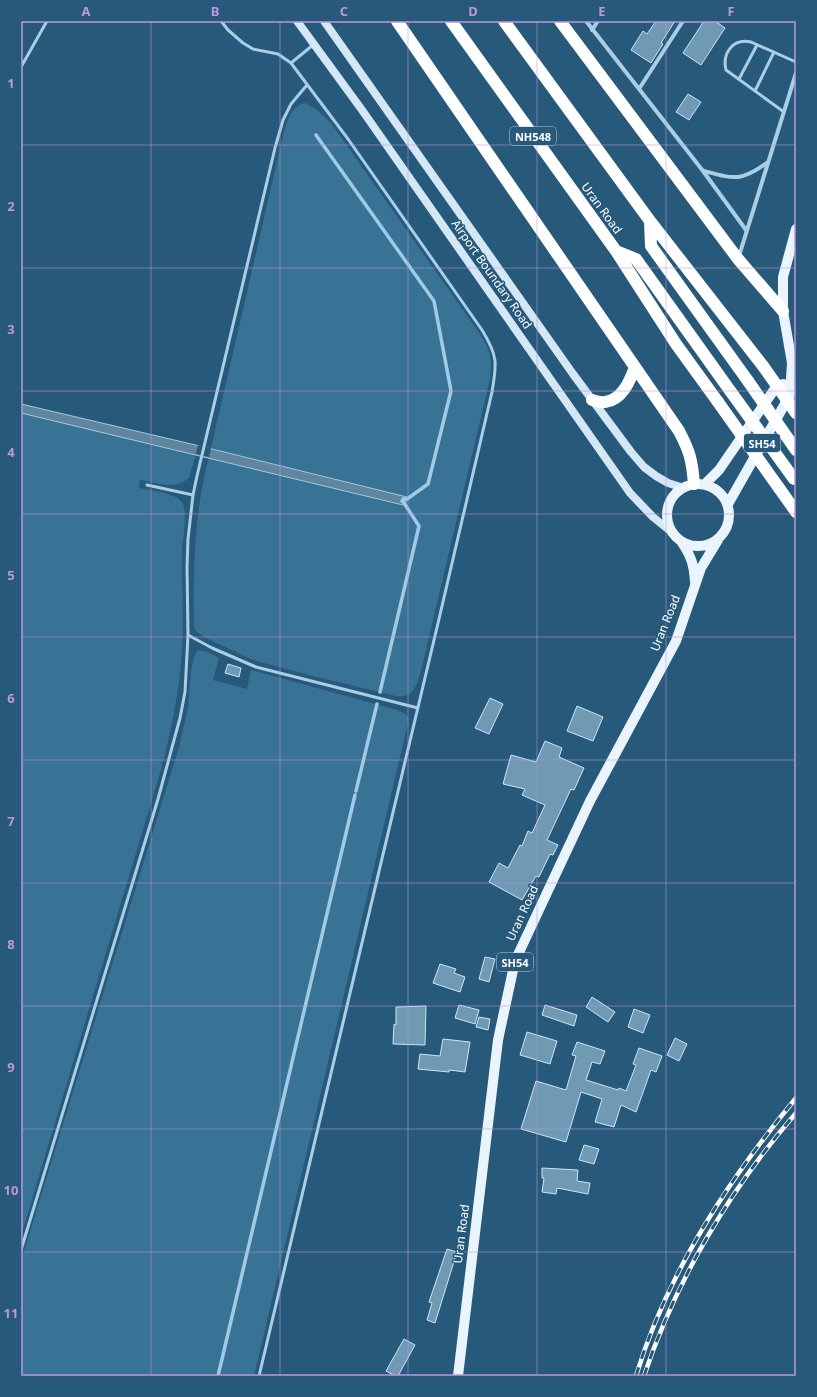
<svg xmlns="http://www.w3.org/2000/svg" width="817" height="1397" font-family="'Noto Sans',sans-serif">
	<rect width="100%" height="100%" fill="#27597a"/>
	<path fill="#387295" d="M305,103l11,6 15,14 144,204c14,21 18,26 15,52l-70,296c-5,14 -8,23 -24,21l-83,-20 -60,-16 -47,-22 -9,-6 -3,-4c-1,-58 0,-115 15,-171l194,48 3,-3 1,-5 -196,-49 72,-312c4,-13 6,-29 22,-33z
		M21,413l175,41 -7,24c-15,13 -32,4 -49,2l-1,8c10,2 37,5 43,14 6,9 1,36 0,48 0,26 1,53 1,79 -1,49 -10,97 -23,144l-139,463z
		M198,650l10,2 11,6 -6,22 34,9 4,-19 146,40 10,5 2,4 -155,657h-233v-115l158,-514c3,-13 6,-26 9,-39 2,-15 1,-47 10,-58z"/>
	<path fill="#61859d" stroke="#9fcbe4" d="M21,404l183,43 203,50 -1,5 -3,3 -382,-92z"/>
	<path fill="#27597a" d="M198,445l13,3 -2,9 -13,-3z"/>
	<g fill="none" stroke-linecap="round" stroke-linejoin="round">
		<path stroke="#9fcbe4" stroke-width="3.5" d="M316,135l118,166 17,90 -23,93 -21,15h-4
			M380,692l39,-166 -15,-23 -2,-2
			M356,791l21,-87
			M218,1376l137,-581"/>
	</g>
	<path fill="#7099b3" stroke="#cde5f3" d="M656,21h19l-14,22 2,1 -12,19 -20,-13 12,-19 4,3z
		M704,21h11l10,7 -24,37 -18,-12z
		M688,94l13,8 -12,18 -13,-8z
		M228,664l13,4 -2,9 -14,-4z
		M490,698l13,6 -14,30 -14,-6z
		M577,706l26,11 -10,24 -26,-10z
		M545,741l17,7 -3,9 25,11 -10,22 -3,-1 -24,51 11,5 -5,10 -3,-1 -11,23 -3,-1 -14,24 -33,-18 10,-19 9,5 12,-23 2,1 6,-15 4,2 13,-28 -23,-10 3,-6 -22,-5 8,-29 25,7z
		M485,957l10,2 -6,23 -10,-3z
		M440,964l16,5 -2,4 11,4 -5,15 -27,-9z
		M592,997l23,15 -7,10 -22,-15z
		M459,1005l20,5 -4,14 -20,-6z
		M545,1005l32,10 -3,11 -32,-11z
		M426,1006l-1,39 -32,-1 1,-20 2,1v-18z
		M634,1009l16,6 -7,18 -15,-6z
		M479,1017l11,2 -2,11 -12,-3z
		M527,1032l30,9 -7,23 -30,-9z
		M675,1038l12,6 -8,17 -12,-6z
		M443,1039l27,3 -5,30 -16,-2v2l-31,-3 2,-15 20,2z
		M577,1042l28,9 -5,13 -8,-2 -6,18 32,10 1,-2 7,3 10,-26 -3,-1 6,-16 23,8 -6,16 -5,-2 -15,42 -15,-7 -7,22 -19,-5 7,-23 -21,-7 -15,50 -45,-13 15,-48 30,9 10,-34 -4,-1z
		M584,1145l15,4 -5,15 -15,-4z
		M542,1168l36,2 -1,11 13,2 -2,11 -31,-6 -1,6 -14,-2 2,-14h-2z
		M447,1249l10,3 -22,71 -8,-3 5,-17 -3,-1z
		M404,1339l11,6 -17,31h-3l-9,-5z"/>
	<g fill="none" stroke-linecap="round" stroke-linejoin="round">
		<path stroke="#aacee3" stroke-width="3" d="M221,21l7,9 15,13 10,6 25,5 13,9 57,76 134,191c16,26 15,33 10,62l-53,227 -180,757
			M291,63l22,-18
			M21,67l26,-46
			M739,79l18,-34
			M755,91l19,-39
			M784,112l-58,-42c-4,-17 7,-32 25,-28l45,20
			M147,485l46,10
			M188,635l24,13 44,19 162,41
			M21,1250l137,-451 22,-81 5,-26 3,-57 -1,-68 1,-28 5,-44 4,-19 78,-328 8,-28 8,-16 16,-19"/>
		<path stroke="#aacee3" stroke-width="4" d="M586,21l117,150 43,59
			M592,30l6,-9
			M639,89l44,-68
			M704,171c30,8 37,11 64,-9
			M739,256l57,-183"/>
		<path stroke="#d3e7f4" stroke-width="8" d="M297,21l65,89 268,383 23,24 21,17
			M324,21l249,353 58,78 13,15 12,9 12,7 16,5"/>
		<path stroke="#eaf4fc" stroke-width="10" d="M667 515a31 31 0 1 1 62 0a31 31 0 1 1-62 0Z
			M705,484l14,-14 57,-83 7,-3
			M728,504l62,-109 2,-32 -9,-52v-34l13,-48
			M681,541c10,15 13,23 14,41
			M458,1376l40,-336 17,-79 75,-160 86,-160 25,-73 17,-28"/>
		<path stroke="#fff" stroke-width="12" d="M397,21l282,410c11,21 13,29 15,53
			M451,21l165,230 60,93 42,58
			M504,21l146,200 113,145
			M560,21l178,238 45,52
			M650,221l1,25 97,135
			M616,251l20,8 95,133
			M592,400c4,1 9,3 13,2 17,-2 25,-21 30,-35
			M779,488l17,24"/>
		<defs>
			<path id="rail" d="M636,1376c31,-103 92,-196 160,-278
				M644,1376c32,-96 86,-187 152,-263"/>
		</defs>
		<use href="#rail" stroke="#fff" stroke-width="4.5"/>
		<use href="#rail" stroke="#27597a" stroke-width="3" stroke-dasharray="9" stroke-linecap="butt"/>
		<path stroke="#fff" stroke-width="12" d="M763,366l33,47
			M748,381l48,69
			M731,392l63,87
			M718,402l61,86"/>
	</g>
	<path fill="none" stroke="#bd96df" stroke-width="1" stroke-opacity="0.55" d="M151,21v1355M280,21v1355M408,21v1355M537,21v1355M666,21v1355M21,145h775M21,268h775M21,391h775M21,514h775M21,637h775M21,760h775M21,883h775M21,1006h775M21,1129h775M21,1252h775"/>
	<g text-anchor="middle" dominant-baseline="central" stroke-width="3" stroke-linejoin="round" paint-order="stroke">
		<g fill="#27597a" stroke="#becdd7" stroke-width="1">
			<rect x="510" y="127" width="46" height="18" rx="3"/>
			<rect x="744" y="434" width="36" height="18" rx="3"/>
			<rect x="497" y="953" width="36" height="18" rx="3"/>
		</g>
		<g font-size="11" font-weight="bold" fill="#fff">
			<text x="533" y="136">NH548</text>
			<text x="762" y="443">SH54</text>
			<text x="515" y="962">SH54</text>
		</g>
		<g font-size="12" fill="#fff" stroke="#27597a">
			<text transform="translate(602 208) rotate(54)">Uran Road</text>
			<text transform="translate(492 274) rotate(55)">Airport Boundary Road</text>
			<text transform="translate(665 623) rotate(-68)">Uran Road</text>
			<text transform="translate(522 913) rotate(-65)">Uran Road</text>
			<text transform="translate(461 1234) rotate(-83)">Uran Road</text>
		</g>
	</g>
	<rect width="817" height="1397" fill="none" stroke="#27597a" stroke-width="44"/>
	<rect x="22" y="22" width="773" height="1353" fill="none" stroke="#bd96df" stroke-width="1.5"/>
	<g font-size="13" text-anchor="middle" font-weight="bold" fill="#bd96df">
		<text x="86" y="16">A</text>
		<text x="215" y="16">B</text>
		<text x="344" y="16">C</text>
		<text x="473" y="16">D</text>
		<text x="602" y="16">E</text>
		<text x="731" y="16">F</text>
		<text x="11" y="88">1</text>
		<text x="11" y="211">2</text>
		<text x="11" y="334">3</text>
		<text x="11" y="457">4</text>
		<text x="11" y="580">5</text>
		<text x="11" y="703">6</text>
		<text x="11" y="826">7</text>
		<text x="11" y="949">8</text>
		<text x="11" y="1072">9</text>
		<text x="11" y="1195">10</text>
		<text x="11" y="1318">11</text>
	</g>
</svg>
